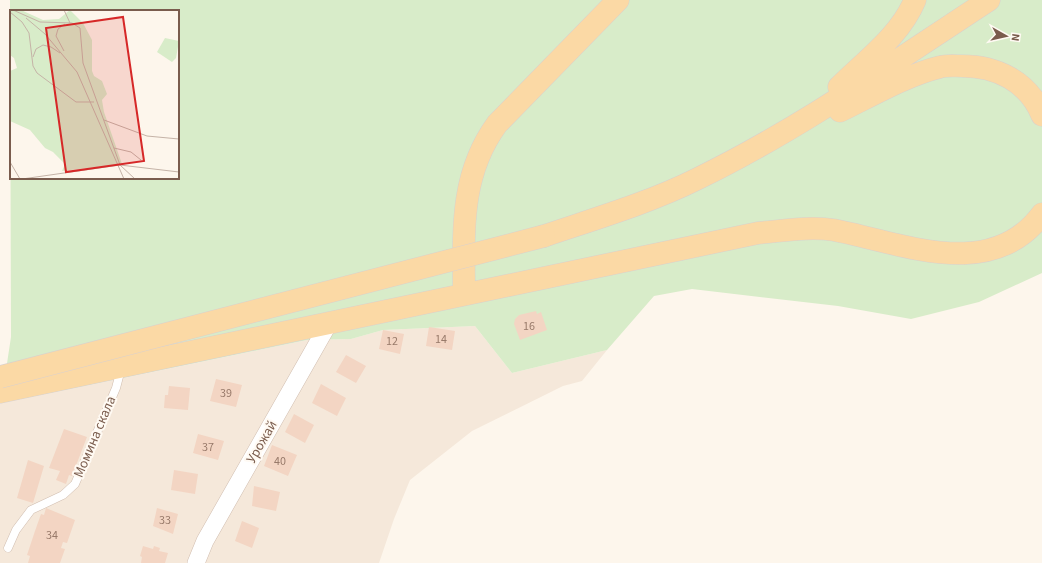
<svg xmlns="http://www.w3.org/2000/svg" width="1042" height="563" font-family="'Source Sans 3',sans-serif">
	<rect width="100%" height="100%" fill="#fdf6ec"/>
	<path fill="#f5e8da" d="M475,326l37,47 95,-23 -25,31 -19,5 -91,45 -62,49 -16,39 -15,44h-379v-163l2,3 305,-63 44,-1 32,-9z"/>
	<path fill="#d8ecc9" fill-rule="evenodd" d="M10,0h1032v273l-63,29 -68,17 -73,-13 -146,-17 -38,7 -47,54 -95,23 -37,-47 -92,4 -32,9 -44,1 -306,63 10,-66zM11,11h167v167h-167z"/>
	<path fill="#f3d5c3" d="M536,311l1,3 4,-2 6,18 -27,10 -6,-16 1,-5 4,-4z
		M429,327l26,4 -3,19 -26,-4z
		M383,330l21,4 -4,20 -21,-5z
		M346,355l20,11 -10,17 -20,-11z
		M216,379l26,6 -6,22 -26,-6z
		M321,384l25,14 -9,18 -25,-13z
		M169,386l21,2 -2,22 -24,-2 1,-13h3z
		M294,414l20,11 -9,18 -20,-11z
		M64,429l23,8 -15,39 -3,-1 -3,9 -10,-4 4,-9 -11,-3z
		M198,434l26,7 -6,19 -25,-7z
		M272,445l25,10 -9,21 -24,-10z
		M28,460l16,6 -11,37 -16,-5z
		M174,470l24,4 -3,20 -24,-4z
		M254,486l26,6 -4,19 -24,-5z
		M46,508l29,12 -8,23 -4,-1 -2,6 4,1 -5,14h-32l2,-7 -3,-1 8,-24 6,-17 3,1z
		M157,508l21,6 -5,20 -20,-8z
		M242,521l17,7 -7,20 -17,-7z
		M143,546l10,3 1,-3 6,2 -1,3 9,2 -3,10h-24l1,-6 -2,-1z"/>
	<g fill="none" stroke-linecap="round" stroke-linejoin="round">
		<defs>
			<path id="service" d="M8,548l8,-18 15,-20 32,-15 12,-11 41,-96 5,-19"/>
			<path id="minor" d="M196,563l9,-22 124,-218"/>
			<path id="primary" d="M839,87c27,-27 61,-51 76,-87
				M840,111c31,-15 67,-36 100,-44 7,-2 15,-1 22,-1 34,0 66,15 80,49
				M544,236c50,-17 105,-33 153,-57 103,-50 197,-117 292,-179
				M464,294c0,-61 -5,-118 33,-170l121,-124
				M0,392l758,-159c25,-2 51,-7 76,-3 68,13 157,53 208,-16"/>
		</defs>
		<use href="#service" stroke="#d1beb0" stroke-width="9"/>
		<use href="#minor" stroke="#d1beb0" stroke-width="18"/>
		<use href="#primary" stroke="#dad1cd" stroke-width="23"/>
		<use href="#service" stroke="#fff" stroke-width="8"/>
		<use href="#minor" stroke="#fff" stroke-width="17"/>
		<use href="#primary" stroke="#fbd9a5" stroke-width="22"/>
		<defs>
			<path id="primary-bridge" d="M0,377l544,-141"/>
		</defs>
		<use href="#primary-bridge" stroke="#dad1cd" stroke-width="23" stroke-linecap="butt"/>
		<use href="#primary-bridge" stroke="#fbd9a5" stroke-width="22"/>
	</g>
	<g text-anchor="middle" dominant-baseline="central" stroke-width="4" stroke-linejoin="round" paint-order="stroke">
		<g font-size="12" fill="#987a6a">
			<text x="529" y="326">16</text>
			<text x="441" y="339">14</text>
			<text x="392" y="341">12</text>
			<text x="226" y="393">39</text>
			<text x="208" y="447">37</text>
			<text x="280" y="461">40</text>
			<text x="165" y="520">33</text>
			<text x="52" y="535">34</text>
		</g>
		<g font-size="14" fill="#7a5c4d" stroke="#fffaf3">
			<text transform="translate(95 437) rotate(-67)">Момина скала</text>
			<text transform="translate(262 442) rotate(-60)">Урожай</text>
		</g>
	</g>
	<g transform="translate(10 10)">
		<rect width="169" height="169" fill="#fdf6ec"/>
		<path d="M0,0h11l22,10 16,-1 11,-9 13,13 9,17v31l2,5 8,5 5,13 -5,6 2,12 18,52 -60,7 3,-7 -12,-12 -8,-4 -15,-18 -20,-9v-50l7,-3 -3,-10 -4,-3zM155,28l14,3 -3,17 -4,4 -15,-10z" fill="#d8ecc9"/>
		<path fill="none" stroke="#c5b3a7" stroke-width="1" d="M3,0l27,12 32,1 8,5 3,35 37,102M54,0l6,13M0,2l12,10 7,11 4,33 4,7 39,29h18M16,8l19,16 32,38 47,107M54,41l-8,-15 2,-7 7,-5M23,47l3,-8 7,-4 8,2 9,6M94,110l43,16 32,3M104,138l17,4 10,8M0,152l10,17M110,155l15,14M12,169l98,-14 59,7"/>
		<path fill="#d62828" fill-opacity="0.15" stroke="#d62828" stroke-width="2" d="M113,7l21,144 -78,11 -20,-144z"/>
		<rect width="169" height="169" fill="none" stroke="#7a5c4d" stroke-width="2"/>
	</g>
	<g transform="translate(1006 36) rotate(98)" stroke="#fffaf3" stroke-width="3" paint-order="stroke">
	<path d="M0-3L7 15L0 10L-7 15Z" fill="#7a5c4d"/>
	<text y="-6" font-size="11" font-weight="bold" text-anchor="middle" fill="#7a5c4d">N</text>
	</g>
</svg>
